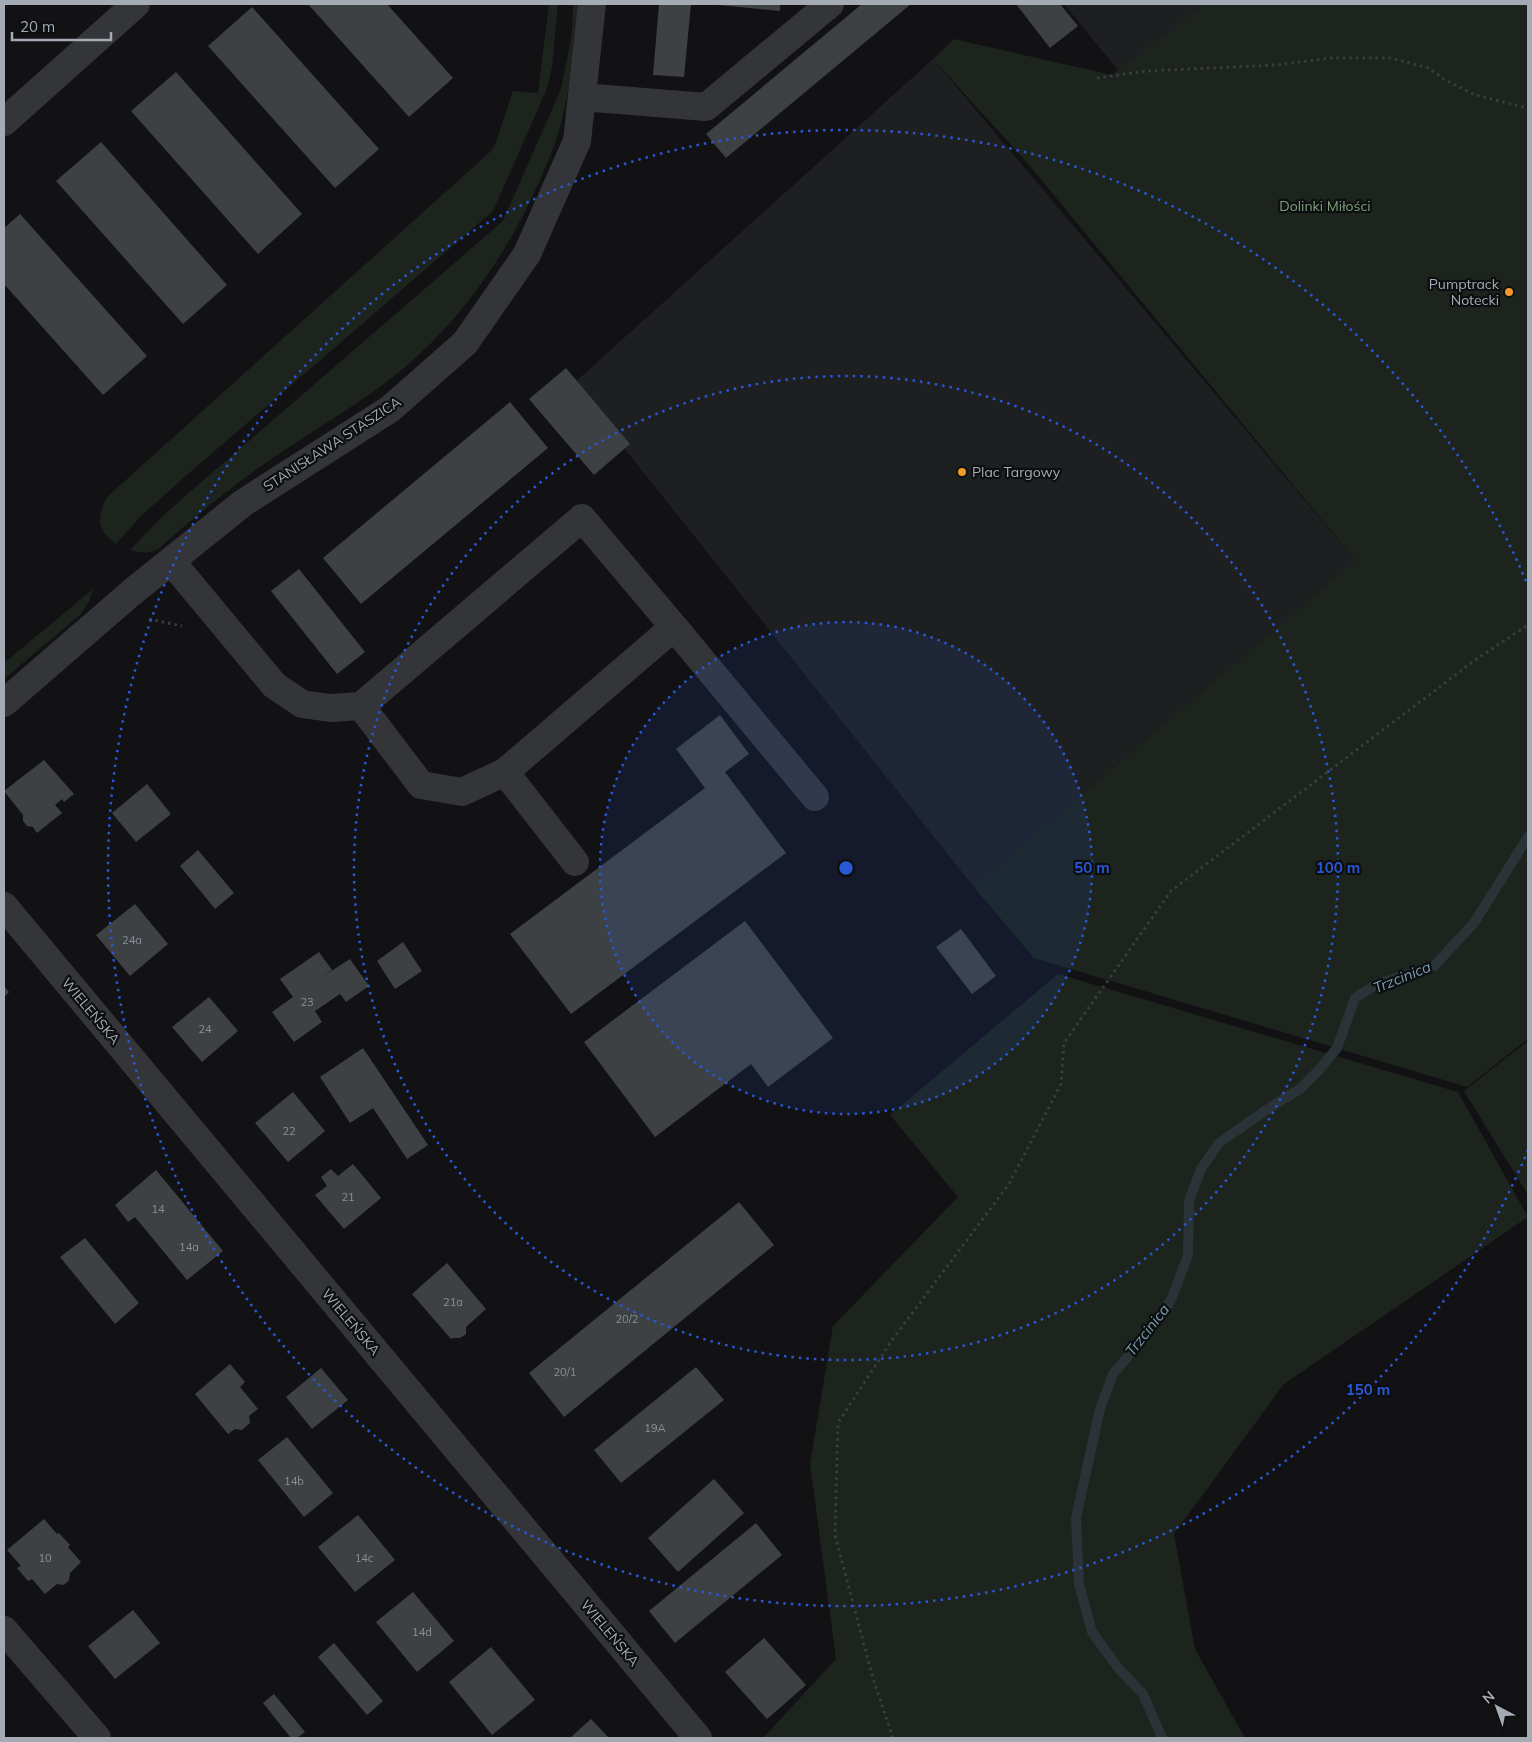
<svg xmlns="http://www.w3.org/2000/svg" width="1532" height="1742" font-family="Mulish,sans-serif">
	<rect width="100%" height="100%" fill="#121214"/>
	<path fill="#1e1f21" d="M1064,4h142l-85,70z
		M933,59l422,501 -381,327 -401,-503z"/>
	<path fill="#1d241d" d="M549,4h9l-6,64 -6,23 -53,120 -313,270 -39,35 -25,28c-19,-15 -20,-25 -9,-47l384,-346 5,-9 17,-51 25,2z
		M573,4h7c-5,37 -8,75 -17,112 -6,26 -17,51 -28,75 -36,78 -88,148 -158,198 -39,28 -81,52 -120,80 -35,25 -68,53 -100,81l-12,3 -15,-3 38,-39 335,-290 58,-132 11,-56z
		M1205,4h323v1035l-61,48 -433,-129 -60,-71 381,-327 -326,-395 -96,-106 21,-20 158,36z
		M93,589l-4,12 -8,13 -77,65v-16z
		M1058,974l400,118 70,125 -244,167 -110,150 21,115 50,89h-482l73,-79 -26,-195 23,-138 125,-129 -68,-82z
		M1528,1041v154l-64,-104z"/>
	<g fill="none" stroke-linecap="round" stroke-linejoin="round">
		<path stroke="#293338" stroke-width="10" d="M1162,1738l-19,-44 -24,-25 -27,-37 -13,-48 -3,-66 24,-109 13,-35 34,-40 24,-34 17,-45 1,-54 12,-32 18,-26 53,-37 28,-17 19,-19 18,-22 18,-50 22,-14 57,-18 40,-43 54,-86"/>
	</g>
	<path fill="#3e4144" d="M308,4h79l66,74 -44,39z
		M659,4h32l-7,73 -31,-2z
		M719,4h61v7l-61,-6z
		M862,4h49l-185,154 -20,-24z
		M1016,4h44l18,22 -28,22z
		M252,7l127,142 -44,39 -127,-142z
		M176,72l126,142 -44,40 -127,-143z
		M101,142l126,143 -44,39 -127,-143z
		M20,214l127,142 -44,39 -99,-111v-56z
		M566,368l64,76 -36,31 -65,-76z
		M510,402l38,46 -187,156 -38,-46z
		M299,569l66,83 -28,22 -66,-83z
		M720,715l29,39 -24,18 61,81 -215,161 -61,-80 195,-146 -29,-39z
		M44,760l30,34 -10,8 -2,-3 -7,6 7,8 -25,20 -4,-6 -6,-1 -4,-5v-6l-19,-24z
		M147,784l24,30 -35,28 -24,-29z
		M198,850l36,43 -19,16 -35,-43z
		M135,904l33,40 -38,32 -34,-41z
		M745,921l88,117 -65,49 -17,-23 -96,73 -71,-95z
		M961,929l35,47 -24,18 -36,-47z
		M403,942l19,29 -27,18 -18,-28z
		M319,952l13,18 -10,7 28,-18 19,27 -23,16 -6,-8 -25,17 7,11 -28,20 -22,-30 21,-15 -13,-18z
		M4,986l5,6 -5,5z
		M209,997l29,34 -36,31 -30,-35z
		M363,1048l65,97 -21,14 -34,-51 -23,15 -30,-46z
		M293,1092l32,39 -37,31 -33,-39z
		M353,1164l28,34 -37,31 -29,-34 12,-9 -6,-9 10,-8 7,7z
		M156,1170l67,81 -36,29 -52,-63 -7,5 -13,-17z
		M739,1202l35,43 -210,172 -35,-44z
		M85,1238l54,65 -24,21 -55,-67z
		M447,1263l39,46 -20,18v7l-6,4h-7l-2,1 -39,-45z
		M230,1364l15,18 -5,5 18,22 -9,7 1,7 -8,7 -7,-1 -7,5 -33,-40z
		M696,1367l28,33 -103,83 -27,-33z
		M321,1368l27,32 -36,29 -26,-32z
		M287,1437l46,56 -29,24 -46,-57z
		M714,1479l30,34 -66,59 -30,-34z
		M358,1515l37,45 -40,32 -37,-45z
		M44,1519l13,15 2,-1 11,12 -2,2 13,15 -11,11 -1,7 -5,5 -7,-1 -12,10 -13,-15 -4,2 -11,-13 4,-2 -14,-16z
		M756,1523l26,32 -107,88 -26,-32z
		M413,1592l41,49 -37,31 -41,-50z
		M133,1610l27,33 -45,36 -27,-33z
		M764,1638l42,47 -39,34 -42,-47z
		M334,1643l49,58 -16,14 -49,-58z
		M491,1647l44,53 -43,35 -43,-53z
		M274,1694l31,38 -8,6h-6l-28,-35z
		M591,1719l18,19h-39z"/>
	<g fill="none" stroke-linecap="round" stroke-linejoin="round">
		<path stroke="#393c40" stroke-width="3" stroke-dasharray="2.5 4" stroke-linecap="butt" d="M1097,78l50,-7 130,-6 53,-7h60l39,10 16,12 30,15 53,13
			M149,619l33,7
			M893,1738l-21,-63 -37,-140 3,-112 54,-83 117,-156 52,-100 3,-41 107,-152 304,-231 53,-35"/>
		<path stroke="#333539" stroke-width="28" d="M582,97l124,10 124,-103
			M4,122l132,-118
			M171,561l103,124 28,19 28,4 31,-2 60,79 41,7 43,-20 169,-145 -92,-109 -221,188
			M674,627l141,170
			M4,703l127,-110 112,-90 147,-94 75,-66 62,-89 50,-113 15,-137
			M505,772l70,90
			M4,906l694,832
			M4,1630l93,108"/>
	</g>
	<circle cx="846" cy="868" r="246" fill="#2a57d4" fill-opacity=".12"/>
	<g fill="none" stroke="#2a57d4" stroke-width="2.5" stroke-dasharray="2.5 5">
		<circle cx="846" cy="868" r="246"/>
		<circle cx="846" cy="868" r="492"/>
		<path d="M1528 1150A738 738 0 1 1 1528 586"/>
	</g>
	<g fill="#f2982c" stroke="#0d0e0f" stroke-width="2">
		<circle cx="1509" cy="292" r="5"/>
		<circle cx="962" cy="472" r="5"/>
	</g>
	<g text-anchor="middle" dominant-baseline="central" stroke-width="4.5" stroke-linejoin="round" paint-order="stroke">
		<g font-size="11" fill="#8a9099">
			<text x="132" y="940">24a</text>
			<text x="307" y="1002">23</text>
			<text x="205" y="1029">24</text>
			<text x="289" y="1131">22</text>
			<text x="348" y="1197">21</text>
			<text x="158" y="1209">14</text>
			<text x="189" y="1247">14a</text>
			<text x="453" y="1302">21a</text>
			<text x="627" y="1319">20/2</text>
			<text x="565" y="1372">20/1</text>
			<text x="655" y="1428">19A</text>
			<text x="294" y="1481">14b</text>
			<text x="45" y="1558">10</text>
			<text x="364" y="1558">14c</text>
			<text x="422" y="1632">14d</text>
		</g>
		<g font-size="14" fill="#7da07a" stroke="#0d0e0f">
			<text x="1325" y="206">Dolinki Miłości</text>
		</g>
		<g font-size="14" fill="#a4abb5" stroke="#0d0e0f" text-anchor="end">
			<text x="1499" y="284">Pumptrack<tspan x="1499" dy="16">Notecki</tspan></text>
			<text x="972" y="472" text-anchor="start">Plac Targowy</text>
		</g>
		<g font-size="14" fill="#a4abb5" stroke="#0d0e0f">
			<text transform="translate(332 444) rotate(-33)">STANISŁAWA STASZICA</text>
			<text transform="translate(91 1011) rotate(50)">WIELEŃSKA</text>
			<text transform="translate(351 1322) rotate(50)">WIELEŃSKA</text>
			<text transform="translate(610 1633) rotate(50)">WIELEŃSKA</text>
		</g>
		<g font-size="15" font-style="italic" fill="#7a9db0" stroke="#0d0e0f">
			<text transform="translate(1402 977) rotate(-22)">Trzcinica</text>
			<text transform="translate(1147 1330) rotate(-52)">Trzcinica</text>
		</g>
	</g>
	<circle cx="846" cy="868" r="8" fill="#2a57d4" stroke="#0d0e0f" stroke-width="2.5"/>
	<g font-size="15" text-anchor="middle" font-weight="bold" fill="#2a57d4" stroke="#0d0e0f" stroke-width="4.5" stroke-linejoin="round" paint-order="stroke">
		<text x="1092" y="873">50 m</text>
		<text x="1338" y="873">100 m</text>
		<text x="1368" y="1395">150 m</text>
	</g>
	<rect width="1532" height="1742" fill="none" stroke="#a4abb5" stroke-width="10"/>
	<g transform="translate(1497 1707) rotate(319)" stroke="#0d0e0f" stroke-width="4" paint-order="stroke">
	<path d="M0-4L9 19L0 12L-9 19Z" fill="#a4abb5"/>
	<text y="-8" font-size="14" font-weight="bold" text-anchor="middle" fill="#a4abb5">N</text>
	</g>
	<path d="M12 32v8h99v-8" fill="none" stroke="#a4abb5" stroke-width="2.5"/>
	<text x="20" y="32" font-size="15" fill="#a4abb5" stroke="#0d0e0f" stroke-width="4" paint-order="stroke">20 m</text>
</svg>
